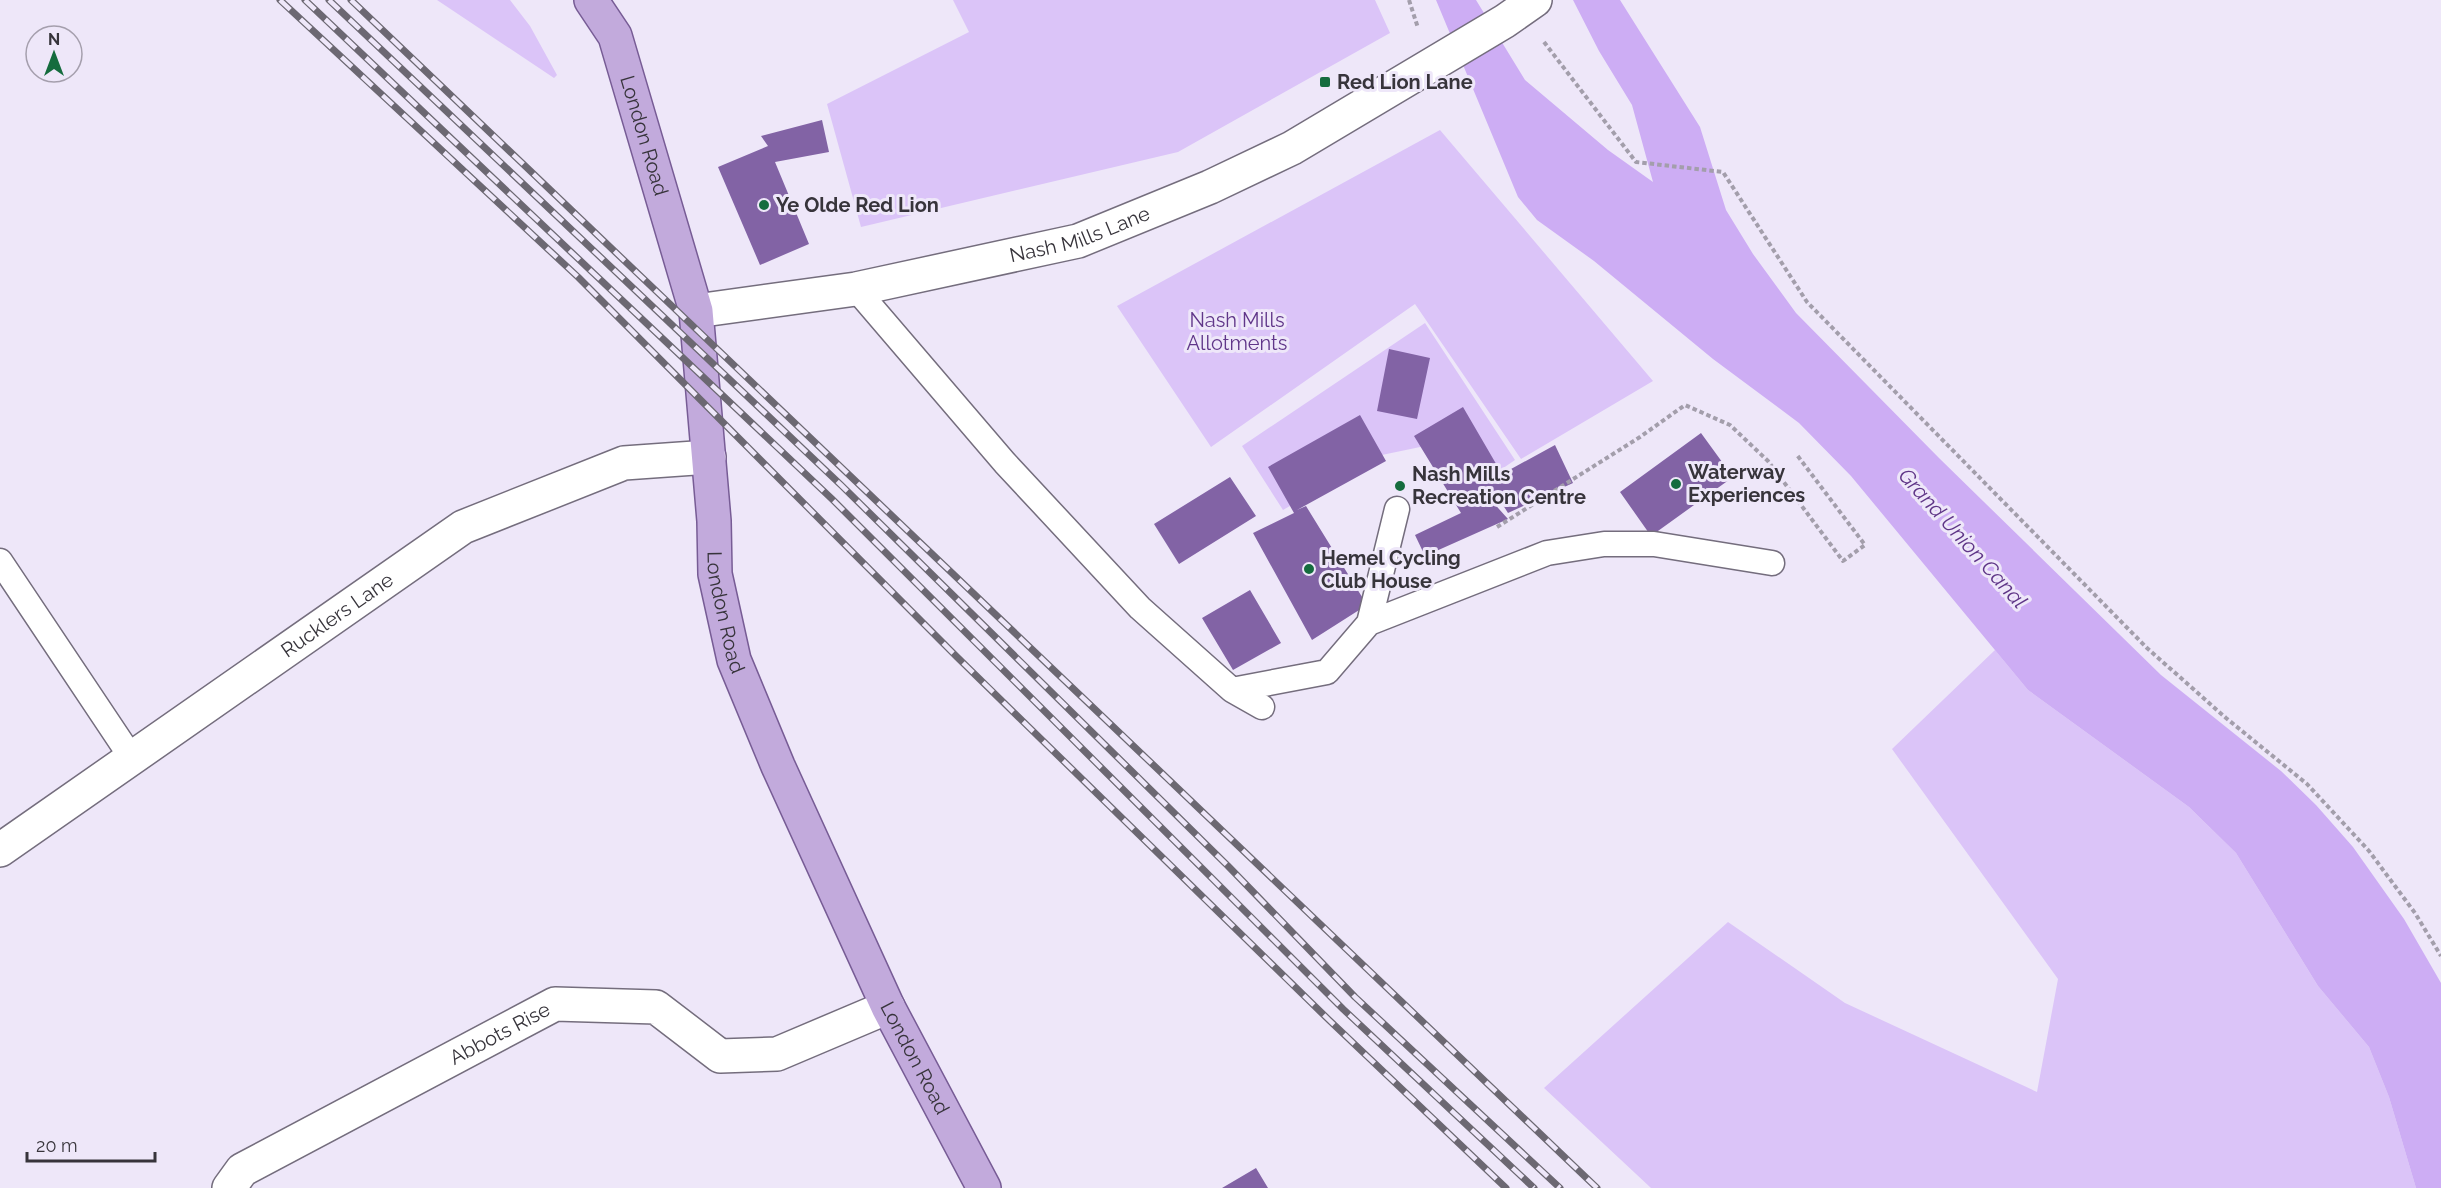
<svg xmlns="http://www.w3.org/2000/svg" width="2441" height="1188" font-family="Raleway,sans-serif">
	<rect width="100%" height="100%" fill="#eee7f9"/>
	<path fill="#dbc4f8" d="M437,0h73l20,26 27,49 -3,3z
		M953,0h422l15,33 -212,119 -317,75 -34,-123 142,-72z
		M1440,130l213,251 -132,78 -106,-155 -204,143 -94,-141z
		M1425,323l90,137 -57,39 -33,-53 -48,10 -94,54 -41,-64z
		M1995,650l33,40 161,117 47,46 82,133 51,61 20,50 27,91h-765l-107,-100 184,-166 117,81 192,89 21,-113 -166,-230z"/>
	<path fill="#cdadf4" d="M1436,0h40l49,80 83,70 45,32 -21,-77 -33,-54 -26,-51h47l80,127 26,83 27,44 43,59 143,145 222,217 120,96 35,34 37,42 51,72 37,64v205h-25l-27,-91 -20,-50 -51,-61 -82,-133 -47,-46 -161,-117 -177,-214 -52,-53 -86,-64 -119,-98 -57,-41 -19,-23z"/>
	<path fill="#8263a5" d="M822,120l7,32 -54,10 34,82 -49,21 -42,-98 50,-21 -7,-10z
		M1389,349l41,9 -13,61 -40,-8z
		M1463,407l39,67 53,-29 18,38 -65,30 -12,-19 -16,9 10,-4 18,20 -83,37 -10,-21 46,-22 -47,-77z
		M1360,415l26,46 -89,49 9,-4 61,99 -55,35 -59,-107 41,-20 -26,-46z
		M1701,433l32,44 -82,59 -31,-44z
		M1230,477l26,39 -77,48 -25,-40z
		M1250,590l31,53 -48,27 -31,-52z
		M1256,1168l12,20h-46z"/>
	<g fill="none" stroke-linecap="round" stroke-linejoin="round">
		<defs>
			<path id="lane" d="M856,289l149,174 135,145 92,82 95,-18 42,-49 28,-114
				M0,561l131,196
				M1369,623l178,-70 57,-9h50l118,19
				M1232,690l30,17"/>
			<g id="street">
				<path id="s1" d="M0,850l463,-323 161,-64 85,-6"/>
				<path id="s2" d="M229,1188l13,-18 313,-166 101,3 64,49 57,-2 111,-47"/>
			</g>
			<g id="secondary">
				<path id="s3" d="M696,311l160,-22 222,-48 132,-54 82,-39 213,-127 30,-21"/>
			</g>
			<g id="primary">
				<path id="s4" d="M591,0l24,36 81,275 18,210 1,53 19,86 44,106 110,241 96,181"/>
			</g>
		</defs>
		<use href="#lane" stroke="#746d7d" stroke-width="27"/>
		<use href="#street" stroke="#746d7d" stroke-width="36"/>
		<use href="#secondary" stroke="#746d7d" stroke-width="36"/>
		<use href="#primary" stroke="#775c95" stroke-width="36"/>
		<path stroke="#a39eab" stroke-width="4" stroke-dasharray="4.5 3" stroke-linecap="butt" d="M1409,0l9,28
			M1544,42l92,120 87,10 84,130 340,346 79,70 81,66 62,67 46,62 26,43
			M1497,527l143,-90 45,-32 45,20 38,36 75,100 22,-16 -68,-90"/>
		<use href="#lane" stroke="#fff" stroke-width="24"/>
		<use href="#street" stroke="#fff" stroke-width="33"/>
		<use href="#secondary" stroke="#fff" stroke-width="33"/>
		<use href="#primary" stroke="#c2aadc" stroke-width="33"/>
		<defs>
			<path id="rail" d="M280,0l298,277 379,380 372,363 177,168
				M305,0l527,499 511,510 191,179
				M329,0l512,485 387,381 127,131 205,191
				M351,0l1246,1188"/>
		</defs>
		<use href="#rail" stroke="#6c6872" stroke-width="7"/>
		<use href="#rail" stroke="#eee7f9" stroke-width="4.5" stroke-dasharray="14" stroke-linecap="butt"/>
	</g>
	<g fill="#156c3e" stroke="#eee7f9" stroke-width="2">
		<rect x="1319" y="76" width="12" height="12" rx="3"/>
		<circle cx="764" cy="205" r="6"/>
		<circle cx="1676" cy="484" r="6"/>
		<circle cx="1400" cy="486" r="6"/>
		<circle cx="1309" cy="569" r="6"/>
	</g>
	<g text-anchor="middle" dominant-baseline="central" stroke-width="6" stroke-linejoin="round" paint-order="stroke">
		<g font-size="20" font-weight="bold" fill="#37343b" stroke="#eee7f9" text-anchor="start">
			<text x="1337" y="82">Red Lion Lane</text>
			<text x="776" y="205">Ye Olde Red Lion</text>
			<text x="1688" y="472">Waterway<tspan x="1688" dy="23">Experiences</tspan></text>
			<text x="1412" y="474">Nash Mills<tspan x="1412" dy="23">Recreation Centre</tspan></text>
			<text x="1321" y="558">Hemel Cycling<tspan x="1321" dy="23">Club House</tspan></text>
		</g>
		<g font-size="20" fill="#37343b" stroke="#eee7f9">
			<text stroke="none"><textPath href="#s4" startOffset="147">London Road</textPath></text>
			<text stroke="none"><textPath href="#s3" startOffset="392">Nash Mills Lane</textPath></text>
			<text stroke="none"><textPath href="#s4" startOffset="633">London Road</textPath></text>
			<text stroke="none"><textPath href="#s1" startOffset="411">Rucklers Lane</textPath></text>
			<text stroke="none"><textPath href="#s2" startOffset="314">Abbots Rise</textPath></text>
			<text stroke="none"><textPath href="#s4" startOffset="1119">London Road</textPath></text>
		</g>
		<g font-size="20" fill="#603689" stroke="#eee7f9">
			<text x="1237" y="320">Nash Mills<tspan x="1237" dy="23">Allotments</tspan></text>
		</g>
		<g font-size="21" font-style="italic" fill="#5f3587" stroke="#eee7f9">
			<text transform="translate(1963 538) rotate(48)">Grand Union Canal</text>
		</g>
	</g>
	<g transform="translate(54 54)"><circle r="28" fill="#eee7f9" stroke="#a59fad" stroke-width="1.5"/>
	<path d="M0-4.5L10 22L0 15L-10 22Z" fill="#156c3e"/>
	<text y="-9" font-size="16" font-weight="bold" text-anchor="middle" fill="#37343b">N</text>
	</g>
	<path d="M27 1152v9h128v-9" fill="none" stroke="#37343b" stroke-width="3"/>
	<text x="36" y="1152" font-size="18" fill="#37343b" stroke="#eee7f9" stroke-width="4.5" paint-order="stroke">20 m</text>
</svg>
